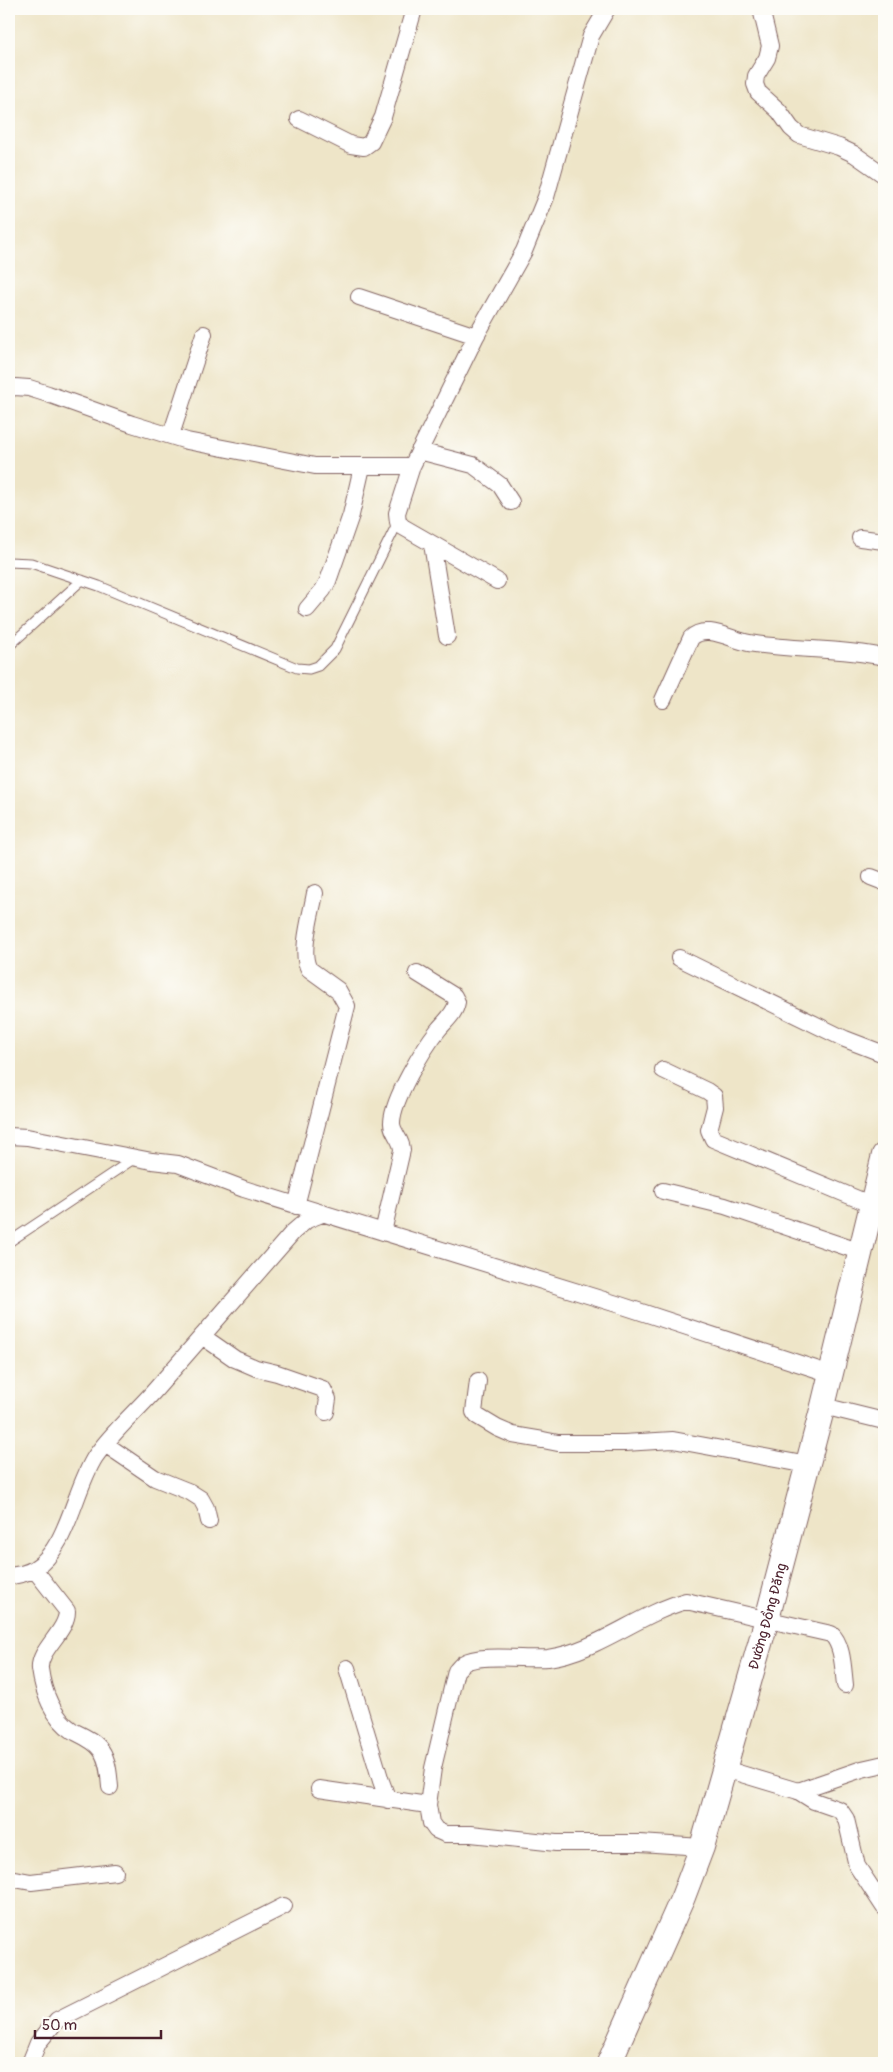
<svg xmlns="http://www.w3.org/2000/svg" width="893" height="2072" font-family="Pangolin,sans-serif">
	<rect width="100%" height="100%" fill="#fdfcf7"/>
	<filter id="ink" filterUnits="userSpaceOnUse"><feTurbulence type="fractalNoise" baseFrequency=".02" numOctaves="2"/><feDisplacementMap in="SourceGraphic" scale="10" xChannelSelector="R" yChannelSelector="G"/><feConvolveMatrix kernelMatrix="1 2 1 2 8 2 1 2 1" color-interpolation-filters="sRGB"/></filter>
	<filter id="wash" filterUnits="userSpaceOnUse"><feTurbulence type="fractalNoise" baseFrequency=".0096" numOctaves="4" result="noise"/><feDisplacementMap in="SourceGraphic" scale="20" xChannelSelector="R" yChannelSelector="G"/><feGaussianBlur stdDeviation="1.12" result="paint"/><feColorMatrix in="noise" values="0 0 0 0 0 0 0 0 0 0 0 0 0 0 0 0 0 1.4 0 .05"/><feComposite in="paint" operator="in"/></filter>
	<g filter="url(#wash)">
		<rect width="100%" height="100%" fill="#eee5c8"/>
	</g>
	<g filter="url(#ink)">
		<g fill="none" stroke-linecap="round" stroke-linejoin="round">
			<defs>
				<path id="lane" d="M9,562l22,1 68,23 198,82 12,1 9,-3 17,-17 63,-127
					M9,646l73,-66
					M9,1242l126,-84"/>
				<path id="street" d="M761,9l9,37 -3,12 -11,18 -1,8 3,8 21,19 12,17 8,7 40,12 15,7 30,21
					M299,119l52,26 13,2 7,-5 12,-25 31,-108
					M359,297l117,39
					M9,389l6,-2 14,1 19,6 84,30 55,17 128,25h97
					M171,435l33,-101
					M419,451l54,14 27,20 11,17
					M860,538l24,3
					M432,544l15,92
					M497,581l-94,-54 -5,-5 -1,-9 15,-47 64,-130 48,-85 22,-54 45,-161 16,-27
					M307,609l16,-19 5,-9 23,-66 11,-48
					M663,700l28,-62c15,-15 40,2 58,5 45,8 90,4 135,14
					M871,877l13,5
					M679,958l166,81 39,15
					M663,1070l44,21 7,5 1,11 -6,23 4,9 159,66
					M9,1136l18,1 125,24 26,3 66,25 376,116 211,69
					M663,1191l62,15 136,46
					M296,1206l51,-200 -9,-16 -29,-21c-10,-16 3,-57 6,-76
					M383,1232l19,-82c0,-11 -11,-18 -10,-28 1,-23 31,-73 46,-92 7,-9 17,-16 19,-28l-3,-6 -37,-23
					M202,1336l33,23 21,9 21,5 46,16 5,10 -2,13
					M478,1381l-4,31 3,4 20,12 16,7 30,5 15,3h66l49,-3 135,25
					M823,1406l61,15
					M105,1444l50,34 35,14 11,7 5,9 3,13
					M34,1569l33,42c0,21 -29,39 -27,58 3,23 13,49 33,62 10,5 22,10 28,19 7,10 8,25 9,37
					M9,1576c9,-1 17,-2 25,-7 34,-21 40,-79 61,-112 17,-25 41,-45 61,-68 46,-52 91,-105 137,-157l14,-12 15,-6
					M347,1668l34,113 7,19
					M725,1769l73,22 16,10 26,9 6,9 11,47 27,41
					M319,1789l109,16
					M798,1791l64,-22 22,-5
					M702,1847l-62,-4h-84l-85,-9h-26l-9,-4 -5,-7 -3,-18 5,-37 23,-97c2,-2 5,-6 8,-8 15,-10 64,-3 84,-5 50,-7 90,-44 138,-57l145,33c12,10 12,35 14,51
					M9,1878l22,4 84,-10
					M30,2063l8,-20 19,-23 227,-114"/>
				<g id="secondary">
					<path id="s1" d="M609,2063l74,-166 19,-50 65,-228 56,-213 61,-251"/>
				</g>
			</defs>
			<use href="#lane" stroke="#836462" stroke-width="11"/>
			<use href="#street" stroke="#836462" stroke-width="18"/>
			<use href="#secondary" stroke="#836462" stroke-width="26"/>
			<use href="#lane" stroke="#fff" stroke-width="9"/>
			<use href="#street" stroke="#fff" stroke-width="16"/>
			<use href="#secondary" stroke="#fff" stroke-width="24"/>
		</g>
	</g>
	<g text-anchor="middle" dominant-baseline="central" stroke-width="4" stroke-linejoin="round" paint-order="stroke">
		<g font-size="14" fill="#4a1f2b" stroke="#fdfcf7">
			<text stroke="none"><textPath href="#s1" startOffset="475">Đường Đồng Đăng</textPath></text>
		</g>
	</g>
	<rect width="893" height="2072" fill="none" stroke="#fdfcf7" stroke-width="30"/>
	<path d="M35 2030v8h126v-8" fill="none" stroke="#4a1f2b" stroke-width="2.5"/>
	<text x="42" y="2030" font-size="15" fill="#4a1f2b" stroke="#fdfcf7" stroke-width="4" paint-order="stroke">50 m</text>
</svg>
